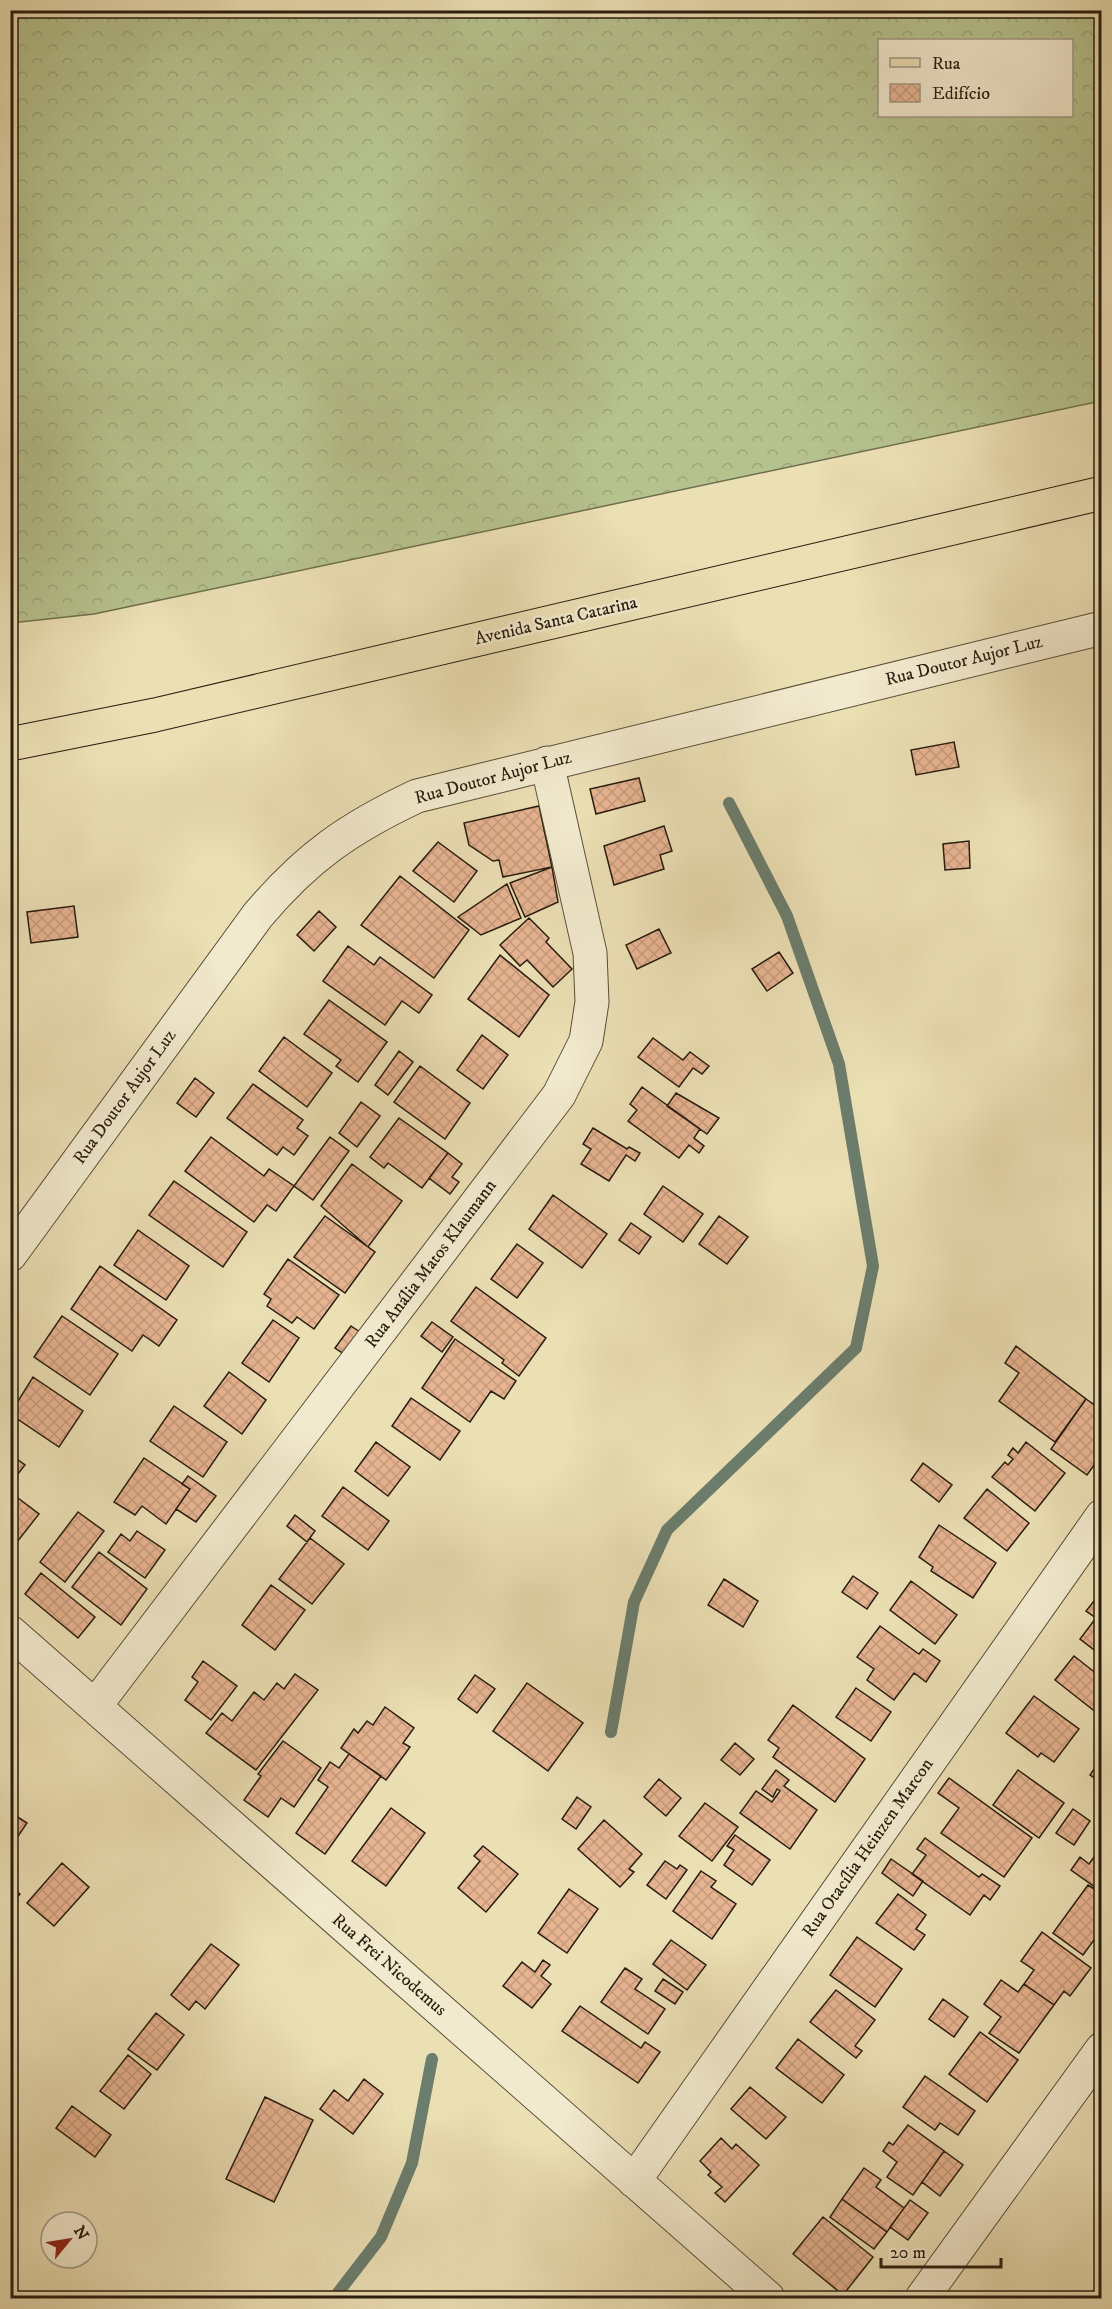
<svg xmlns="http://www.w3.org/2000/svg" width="1112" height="2309" font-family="'IM FELL DW Pica',serif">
	<defs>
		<pattern id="forest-crowns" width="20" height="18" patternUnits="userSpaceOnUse" patternTransform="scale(1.5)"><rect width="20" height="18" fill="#b6c28e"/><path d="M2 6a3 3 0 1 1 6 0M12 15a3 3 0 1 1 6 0" fill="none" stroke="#9ca679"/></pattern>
		<pattern id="building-cross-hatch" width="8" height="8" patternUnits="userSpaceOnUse" patternTransform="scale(1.5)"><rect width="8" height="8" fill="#e7b491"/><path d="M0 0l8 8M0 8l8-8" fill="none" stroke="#c69a7c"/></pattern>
	</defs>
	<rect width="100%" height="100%" fill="#ebdfb4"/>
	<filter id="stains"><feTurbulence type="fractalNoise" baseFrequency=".00333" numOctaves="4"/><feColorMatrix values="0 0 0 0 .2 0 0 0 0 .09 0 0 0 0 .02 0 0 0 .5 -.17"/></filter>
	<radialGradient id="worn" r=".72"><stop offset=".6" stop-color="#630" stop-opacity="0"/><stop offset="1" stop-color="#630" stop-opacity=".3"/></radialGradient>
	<path fill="url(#forest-crowns)" stroke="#6f6f4e" stroke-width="1.5" fill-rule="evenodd" d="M11,10l1090,1v390l-1007,213 -83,9zM880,40h192v76h-192z"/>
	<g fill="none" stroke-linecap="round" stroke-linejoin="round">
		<path stroke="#6b7d6d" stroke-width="12" d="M611,1732l23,-130 33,-72 189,-182 17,-82 -34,-202 -52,-148 -58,-113
			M334,2298l47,-61 31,-74 20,-104"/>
	</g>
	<path fill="url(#building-cross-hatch)" stroke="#281c0e" stroke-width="1.5" d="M954,742l5,25 -43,8 -5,-25z
		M639,778l6,23 -49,13 -6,-25z
		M539,806l13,61 -49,10 -4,-17 -6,1 -24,-16 -5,-22z
		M664,826l8,25 -12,4 4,14 -50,16 -10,-39z
		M969,841l1,27 -25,2 -2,-26z
		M438,842l39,29 -23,31 -41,-31z
		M552,867l6,35 -33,15 -15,-34z
		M400,876l69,54 -35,48 -73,-53z
		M507,884l14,34 -40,17 -23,-18z
		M74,906l4,31 -47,6 -4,-31z
		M319,911l17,16 -22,24 -17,-16z
		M529,918l20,20 -3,4 26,27 -19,18 -26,-27 -7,6 -20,-21z
		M659,929l12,24 -34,16 -11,-24z
		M348,946l26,19 6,-8 52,38 -13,18 -17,-12 -17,24 -62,-44z
		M779,952l14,21 -26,18 -15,-22z
		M500,955l49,40 -30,42 -51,-38z
		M329,1000l58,42 -29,40 -22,-16 5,-6 -37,-26z
		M482,1035l26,20 -25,34 -26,-19z
		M284,1037l48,36 -25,34 -48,-36z
		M653,1038l30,22 7,-8 19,14 -7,8 -9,-6 -14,19 -41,-30z
		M399,1051l14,11 -25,33 -13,-10z
		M420,1066l50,37 -25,36 -51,-37z
		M195,1078l19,15 -18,24 -19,-14z
		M253,1084l50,36 -6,8 11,8 -14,19 -11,-8 -6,8 -50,-37z
		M642,1087l58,42 -6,9 10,8 -5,7 -10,-8 -10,13 -51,-37 9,-11 -7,-6z
		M676,1093l43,25 -12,16 -40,-28z
		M361,1102l19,14 -23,31 -18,-14z
		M399,1118l49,35 -26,35 -34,-25 -4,5 -14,-11z
		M593,1128l34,21 2,-2 11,6 -5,8 -9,-6 -17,26 -28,-17 10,-15 -8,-5z
		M211,1137l53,39 5,-7 25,17 -18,25 -9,-6 -13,17 -69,-51z
		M330,1137l19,14 -36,49 -19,-14z
		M448,1153l14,11 -10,13 7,5 -9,12 -21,-16z
		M352,1164l50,37 -34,46 -47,-41z
		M174,1181l73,51 -24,35 -74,-52z
		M663,1186l40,28 -20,28 -39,-28z
		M553,1195l54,39 -25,34 -53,-39z
		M325,1216l50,36 -30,41 -51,-36z
		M719,1216l29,21 -21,27 -28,-20z
		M631,1223l20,14 -12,17 -20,-14z
		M138,1230l51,36 -23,34 -52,-35z
		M517,1244l26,19 -26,35 -26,-19z
		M288,1259l51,36 -25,34 -17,-12 -5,6 -25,-17 4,-7 -7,-5z
		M100,1266l77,54 -18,26 -16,-11 -11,16 -61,-42z
		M476,1287l70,51 -27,38 -17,-13 2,-3 -53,-39z
		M62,1316l56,38 -28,41 -56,-38z
		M273,1320l26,18 -30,44 -27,-19z
		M432,1322l21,15 -11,15 -21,-16z
		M351,1326l18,12 -16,22 -18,-12z
		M455,1339l61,42 -12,18 -13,-8 -21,31 -48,-34z
		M1016,1346l70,53 -31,43 -56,-41 20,-28 -14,-10z
		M229,1372l37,28 -24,34 -38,-28z
		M33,1377l50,34 -24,36 -49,-33z
		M411,1398l49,33 -20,29 -48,-34z
		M1086,1399l16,11v44l-15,21 -36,-26z
		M174,1406l53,36 -24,35 -53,-36z
		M376,1442l34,25 -22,29 -33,-25z
		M1026,1442l39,31 -30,38 -43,-34 13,-15 3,3 5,-6 -5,-4 5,-7 5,5z
		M10,1454l15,11 -15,19z
		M144,1458l46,31 -24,35 -24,-18 -7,9 -21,-13z
		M923,1463l29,22 -13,17 -28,-22z
		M188,1476l28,20 -20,26 -20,-13 14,-20 -8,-5z
		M343,1487l46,34 -21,29 -46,-34z
		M987,1489l42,34 -22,28 -43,-33z
		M10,1492l29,22 -26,33 -3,-2z
		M78,1512l26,19 -39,51 -25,-20z
		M295,1515l20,16 -8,11 -20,-16z
		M939,1525l57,38 -23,35 -42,-27 2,-4 -14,-10z
		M137,1531l28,19 -20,28 -37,-26 13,-18 9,7z
		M310,1538l34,26 -32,40 -33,-25z
		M99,1552l48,37 -26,36 -49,-38z
		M41,1573l54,44 -17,21 -53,-44z
		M853,1576l25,17 -11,16 -25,-17z
		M724,1579l34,22 -15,26 -35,-22z
		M911,1581l46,34 -22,29 -45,-34z
		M271,1585l34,25 -30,40 -33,-25z
		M1098,1596l4,3v57l-22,-17 16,-21 -10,-7z
		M880,1626l39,28 4,-5 17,12 -14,21 -12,-9 -20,27 -27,-20 7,-11 -17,-12z
		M1074,1656l28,22v39l-47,-37z
		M203,1661l34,25 -26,34 -26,-20 13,-18 -6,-5z
		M295,1674l23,16 -62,80 -50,-37 16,-20 10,8 22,-29 10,8 13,-17 7,6z
		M475,1675l20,14 -18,24 -19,-14z
		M527,1683l56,40 -35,48 -55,-40z
		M856,1688l35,24 -20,29 -35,-24z
		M1034,1696l45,33 -25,33 -13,-9 -3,4 -32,-24z
		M793,1705l72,54 -30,43 -62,-45 6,-9 -11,-8z
		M385,1707l29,21 -11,15 7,4 -24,33 -45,-32 13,-19 4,4 9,-12 6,4z
		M283,1741l38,27 -27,39 -13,-9 -13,19 -24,-17 17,-24 -3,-2z
		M735,1743l19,16 -14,16 -19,-15z
		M349,1754l32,22 -56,78 -29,-21 32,-46 -10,-7 12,-18 9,6z
		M1098,1763l4,3v17l-12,-8z
		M776,1770l13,10 -5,6 33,24 -27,39 -50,-36 16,-22 16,11 8,-11 -3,-2 -4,8 -11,-8z
		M1018,1770l46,33 -25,35 -46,-33z
		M949,1778l83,60 -28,39 -63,-44 18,-25 -21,-15z
		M659,1779l22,19 -15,18 -22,-19z
		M577,1797l14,10 -15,22 -14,-10z
		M705,1803l33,24 -26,34 -33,-25z
		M391,1808l34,25 -39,53 -34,-25z
		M1073,1809l17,12 -16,24 -18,-12z
		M10,1812l17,11 -17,25z
		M604,1820l38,34 -13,15 5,3 -14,15 -42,-38z
		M735,1835l35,25 -18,25 -28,-20 10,-15 -7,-4z
		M925,1838l54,39 3,-3 18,12 -10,14 -6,-5 -14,20 -58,-41 14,-19 -9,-6z
		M483,1846l35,28 -32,38 -28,-24 22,-27 -6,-5z
		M1102,1846v46l-31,-22 9,-13 9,7z
		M891,1859l32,22 -10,15 -31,-23z
		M665,1861l12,8 3,-4 7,5 -21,29 -19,-14z
		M62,1863l27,24 -35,39 -27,-23z
		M701,1871l15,10 -5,6 25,17 -24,35 -39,-28z
		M1088,1885l14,9v35l-19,26 -30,-22z
		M10,1886l10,8 -10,11z
		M569,1889l29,20 -31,44 -29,-20z
		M898,1894l28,21 -10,14 9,6 -11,15 -38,-27z
		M1042,1932l49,36 -21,28 -6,-5 -10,14 -30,-21 10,-14 -13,-9z
		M857,1937l45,32 -27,38 -45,-32z
		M671,1940l35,25 -19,25 -34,-26z
		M211,1944l28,21 -34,44 -9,-8 -7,9 -18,-15z
		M543,1960l7,5 -9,11 10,8 -19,24 -29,-22 19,-24 13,10z
		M625,1968l17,11 -7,10 30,20 -17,25 -47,-32z
		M663,1979l20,13 -8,12 -20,-13z
		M1001,1980l17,12 6,-8 30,21 -35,48 -30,-20 12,-16 -17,-13z
		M836,1990l39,30 -20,26 7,5 -6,7 -46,-36z
		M943,1999l25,18 -14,20 -25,-18z
		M580,2006l61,42 4,-6 15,10 -22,31 -76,-52z
		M156,2013l28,22 -27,35 -29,-21z
		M980,2032l38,28 -31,42 -38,-28z
		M798,2039l46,36 -22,28 -46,-35z
		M128,2055l23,19 -27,35 -24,-18z
		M925,2076l50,35 -17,24 -18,-12 -5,7 -32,-23z
		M364,2079l19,15 -30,40 -33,-25 14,-19 14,11z
		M750,2087l36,30 -20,22 -35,-30z
		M265,2097l48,23 -39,82 -48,-23z
		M72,2106l39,29 -16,22 -39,-29z
		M908,2125l36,26 -31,44 -26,-18 10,-15 -14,-11 6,-9 4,3z
		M721,2138l11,11 4,-5 23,21 -34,37 -10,-9 7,-6 -14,-12 3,-3 -11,-11z
		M944,2151l19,14 -23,31 -18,-14z
		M864,2168l17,12 -5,7 28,21 -17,24 -45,-33z
		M842,2199l45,33 -13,17 -44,-32z
		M910,2200l18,13 -20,27 -18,-13z
		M823,2217l50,40 -30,38 -50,-41z"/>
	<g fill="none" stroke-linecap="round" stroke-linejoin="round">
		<defs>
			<path id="minor" d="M10,1255l248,-340c49,-58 91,-87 159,-119l685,-168
				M10,1632l758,666
				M95,1706l464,-611 27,-54 6,-39 -2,-49 -43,-190
				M634,2181l468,-665
				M922,2298l180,-249"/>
			<path id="major" d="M10,744l145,-29 947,-222"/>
		</defs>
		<use href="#minor" stroke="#594d38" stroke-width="35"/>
		<use href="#major" stroke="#281c0e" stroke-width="35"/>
		<use href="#minor" stroke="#f2eace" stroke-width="33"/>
		<use href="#major" stroke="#ebdfb4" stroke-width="33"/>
	</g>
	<g text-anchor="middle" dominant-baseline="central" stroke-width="5" stroke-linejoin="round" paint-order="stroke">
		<g font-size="18" fill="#281c0e" stroke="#f2eace">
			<text transform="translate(556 621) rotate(-13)">Avenida Santa Catarina</text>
			<text transform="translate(964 661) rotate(-14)">Rua Doutor Aujor Luz</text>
			<text transform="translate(493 778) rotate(-15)">Rua Doutor Aujor Luz</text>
			<text transform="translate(125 1097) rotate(-54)">Rua Doutor Aujor Luz</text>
			<text transform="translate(431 1264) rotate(-53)">Rua Anália Matos Klaumann</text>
			<text transform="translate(868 1848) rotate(-55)">Rua Otacília Heinzen Marcon</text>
			<text transform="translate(389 1965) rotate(41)">Rua Frei Nicodemus</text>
		</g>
	</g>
	<rect width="1112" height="2309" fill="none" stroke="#ebdfb4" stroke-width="36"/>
	<rect x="12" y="12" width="1088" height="2285" fill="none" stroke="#281c0e" stroke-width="3"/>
	<rect x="18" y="18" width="1076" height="2273" fill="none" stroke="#281c0e" stroke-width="1.5"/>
	<rect x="878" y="39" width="195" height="78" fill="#f2eace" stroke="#a19881" stroke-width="1.5"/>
	<rect x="890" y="58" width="30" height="9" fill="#ebdfb4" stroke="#a19881" stroke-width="1.5"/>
	<text x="932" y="69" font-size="18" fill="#281c0e">Rua</text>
	<rect x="890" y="84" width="30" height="18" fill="url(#building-cross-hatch)" stroke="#a19881" stroke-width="1.5"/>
	<text x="932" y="99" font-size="18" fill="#281c0e">Edifício</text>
	<g transform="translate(69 2240) rotate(60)"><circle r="28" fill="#f2eace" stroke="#a19881" stroke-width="1.5"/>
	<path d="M0-4.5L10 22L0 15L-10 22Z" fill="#8f2418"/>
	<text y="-9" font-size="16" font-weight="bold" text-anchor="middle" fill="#281c0e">N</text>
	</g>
	<path d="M881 2258v9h120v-9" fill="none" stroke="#281c0e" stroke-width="3"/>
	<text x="890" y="2258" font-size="18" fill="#281c0e" stroke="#f2eace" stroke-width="4.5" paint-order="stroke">20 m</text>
	<rect width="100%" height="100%" filter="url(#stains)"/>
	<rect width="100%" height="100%" fill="url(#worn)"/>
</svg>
